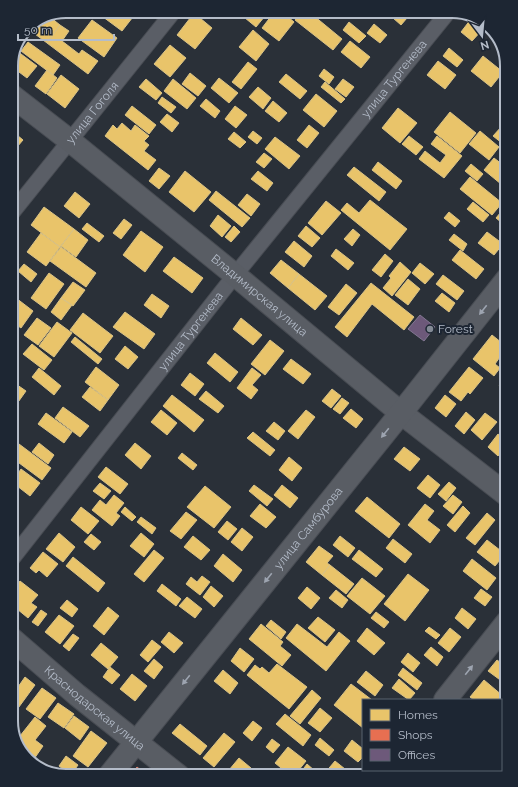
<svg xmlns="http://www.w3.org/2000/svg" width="518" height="787" font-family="Raleway,sans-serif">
	<rect width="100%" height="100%" fill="#2a3038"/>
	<path fill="#e9c46a" stroke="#d9c286" d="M95,11h38l3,2 -14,18z
		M241,11h17l7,5 -9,11 -17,-14z
		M275,11h6l13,11 -15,19 -17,-13z
		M302,11h6l34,28 -9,11 -38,-30z
		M385,11h28l-12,14z
		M194,13l18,15 -17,21 -18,-14z
		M50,17l10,8 -13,18 -20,-15z
		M471,19l12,10 -11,12 -11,-9z
		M92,20l25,18 -13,19 -26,-19z
		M349,22l17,14 -7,7 -16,-13z
		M374,24l13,11 -7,8 -13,-10z
		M60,25l9,6 -7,10 17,13 3,-4 16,11 -10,13 -41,-31z
		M253,30l16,14 -13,17 -17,-14z
		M350,41l20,16 -9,11 -20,-16z
		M28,42l32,23 -7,10 -32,-24z
		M170,45l16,13 -16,19 -16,-13z
		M449,48l14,12 -6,7 -14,-11z
		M17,51l20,15 -10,12 -16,-12v-3z
		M483,56l20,16 -12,15 -20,-16z
		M438,61l18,14 -11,14 -18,-14z
		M248,62l9,7 -16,20 -9,-7z
		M324,69l10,8 -5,7 -10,-8z
		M47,70l10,8 -11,16 -11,-8z
		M190,73l16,13 -8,10 -16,-12z
		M286,74l21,17 -7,8 -21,-17z
		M61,75l18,14 -14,19 -18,-14z
		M219,78l19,15 -9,10 -18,-15z
		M146,79l16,14 -6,7 -17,-13z
		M173,79l23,19 -9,11 -23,-18z
		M343,79l11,8 -8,10 -11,-8z
		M325,82l20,17 -4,4 -20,-16z
		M258,87l13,11 -8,11 -14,-12z
		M316,94l21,17 -13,16 -21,-17z
		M162,97l14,10 -5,6 -13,-10z
		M206,99l14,12 -5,7 -15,-12z
		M273,101l14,12 -8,9 -14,-11z
		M132,106l24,19 -7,9 -24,-19z
		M235,106l12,9 -11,13 -11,-9z
		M398,108l19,15 -17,20 -18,-15z
		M450,112l26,21 -16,20 -26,-21z
		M167,114l12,9 -7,9 -12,-10z
		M122,123l9,8 4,-6 14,11 -5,5 5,4 -5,6 12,9 -8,10 -43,-34 8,-11 4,4z
		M309,125l10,8 -12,15 -10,-8z
		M502,126l5,4v17l-14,-11z
		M11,130l12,10 -12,14z
		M253,131l9,7 -5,6 -9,-7z
		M480,131l19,16 -10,13 -20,-16z
		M234,132l12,10 -6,6 -12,-9z
		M409,136l14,11 -7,8 -14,-11z
		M437,136l25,20 -18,22 -25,-19 6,-8 15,12 6,-8 -15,-11z
		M275,137l25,19 -11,13 -24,-20z
		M264,153l8,6 -8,9 -8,-6z
		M494,158l13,10v21l-23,-19z
		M378,162l24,19 -6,8 -24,-19z
		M471,164l12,10 -6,7 -12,-10z
		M354,167l32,25 -7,9 -32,-26z
		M159,168l11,8 -11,13 -10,-8z
		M185,171l26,21 -17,20 -25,-20z
		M258,171l15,12 -6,8 -16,-12z
		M470,177l32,26 -10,12 -32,-26z
		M216,191l34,27 -8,9 -33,-27z
		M75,192l15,12 -11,14 -15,-12z
		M247,194l13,10 -9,12 -13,-11z
		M370,200l37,29 -17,21 -49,-40 6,-7 12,10z
		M326,201l15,12 -19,22 -14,-12z
		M473,202l16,13 -6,7 -16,-13z
		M44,207l30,22 -14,18 -29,-22z
		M505,207l2,2v18l-11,-9z
		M449,212l11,9 -5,6 -11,-9z
		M218,215l13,11 -9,11 -12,-11z
		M124,219l8,6 -11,14 -8,-6z
		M87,223l17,13 -5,6 -17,-13z
		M234,226l6,6 -9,10 -6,-5z
		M306,226l14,12 -8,9 -14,-11z
		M74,229l14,11 -12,17 -15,-11z
		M353,229l7,6 -8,11 -8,-7z
		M141,231l22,16 -18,25 -22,-17z
		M487,232l16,12 -9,11 -16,-12z
		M41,233l19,14 -14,19 -19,-14z
		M454,234l13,10 -4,7 -14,-11z
		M294,241l18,15 -8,11 -19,-15z
		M61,247l35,26 -10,14 -36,-26z
		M336,249l18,14 -6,7 -17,-14z
		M460,250l24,19 -8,10 -24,-19z
		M385,254l8,7 -12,16 -9,-7z
		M11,257l8,7 -8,9z
		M174,257l29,21 -11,15 -29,-22z
		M281,260l18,14 -11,14 -18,-15z
		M400,262l11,10 -19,24 -9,-8 8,-10 -2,-2z
		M420,263l14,11 -9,10 -13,-11z
		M24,264l13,10 -6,8 -13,-11z
		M49,273l15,11 -18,25 -15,-11z
		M299,274l28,22 -12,14 -27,-22z
		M443,275l21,16 -7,9 -21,-16z
		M408,279l12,10 -12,16 -13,-10z
		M73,282l12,8 -12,16 -12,-8z
		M371,283l43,34 -10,13 -32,-26 -25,33 -12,-10z
		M346,284l11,9 -18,22 -11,-8z
		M442,293l13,10 -6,9 -14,-11z
		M152,294l17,12 -8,12 -17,-13z
		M16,298l17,13 -12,17 -10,-7v-16z
		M61,298l11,7 -11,15 -10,-8z
		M125,312l30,22 -11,15 -31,-22z
		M83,313l30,23 -13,17 -30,-23z
		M37,318l14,10 -13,17 -14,-10z
		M241,318l21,17 -9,10 -20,-16z
		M57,322l15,11 -18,24 -15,-11z
		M492,335l15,12 -12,17 5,4 -6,8 -21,-17z
		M75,337l27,22 -4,5 -27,-22z
		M270,340l14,11 -19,24 -14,-11z
		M32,344l20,16 -8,10 -21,-16z
		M125,346l13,11 -10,12 -13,-10z
		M215,353l23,19 -8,10 -23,-19z
		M291,359l20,15 -8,10 -20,-15z
		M96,367l23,18 -11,15 -23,-18z
		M469,367l14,11 -13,16 -2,-2 -7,9 -12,-9z
		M39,368l22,18 -7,9 -22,-18z
		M252,368l9,7 -9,10 6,5 -7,9 -14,-11z
		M190,373l14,11 -9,12 -14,-11z
		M507,376v16l-8,-6z
		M13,382l13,9 -10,14 -5,-3v-18z
		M90,387l18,13 -8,11 -18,-14z
		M332,389l9,7 -10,12 -9,-7z
		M206,391l18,15 -6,7 -19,-14z
		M172,395l32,25 -10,12 -31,-26z
		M445,395l11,9 -10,13 -11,-9z
		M342,398l7,5 -9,11 -7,-5z
		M63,407l26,19 -9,11 -25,-19z
		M351,409l12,10 -7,9 -13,-10z
		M161,410l16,13 -10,12 -16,-13z
		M306,410l9,7 -17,22 -10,-8z
		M466,412l9,8 -11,14 -9,-8z
		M46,413l26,19 -8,11 -26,-19z
		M485,413l12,9 -15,18 -11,-10z
		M274,422l11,9 -7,9 -12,-9z
		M253,432l22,18 -5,6 -23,-18z
		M498,434l9,7v4l-9,11 -10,-9z
		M39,443l15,12 -6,9 -16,-12z
		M135,443l16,13 -10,13 -16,-14z
		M19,444l32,24 -9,12 -31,-23v-2z
		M404,447l16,12 -10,12 -16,-12z
		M182,453l15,12 -4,5 -15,-12z
		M507,455v13l-7,-5z
		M289,457l13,11 -10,13 -13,-11z
		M106,467l22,17 -8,10 -22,-17z
		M21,469l19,14 -10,13 -18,-14z
		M428,475l12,10 -10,13 -13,-10z
		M449,482l7,6 -10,13 -8,-7z
		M100,483l11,8 -7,8 -11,-8z
		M254,485l19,14 -6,7 -18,-15z
		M282,485l16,13 -8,10 -16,-13z
		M205,486l26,21 -17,21 -27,-21z
		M114,495l10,8 -8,10 4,3 -8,10 -20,-16 8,-10 6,5z
		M453,495l9,7 -9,12 -10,-8z
		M367,497l33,27 -11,14 -34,-27z
		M11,502l7,6 -7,9z
		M260,504l16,13 -10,11 -16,-12z
		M425,504l9,7 -7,9 13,10 -10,13 -22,-18z
		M463,506l7,7 -15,19 -8,-7z
		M81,507l18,14 -11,13 -17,-14z
		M125,507l11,10 -4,4 -11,-9z
		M186,512l11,8 -16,19 -11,-8z
		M487,513l8,7 -20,25 -9,-7z
		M141,517l15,11 -4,6 -15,-12z
		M227,521l10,8 -9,11 -10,-8z
		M242,528l11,9 -11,14 -11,-9z
		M59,533l16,14 -12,15 -17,-13z
		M141,533l13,11 -10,13 -14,-11z
		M91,534l10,8 -7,8 -10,-8z
		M193,536l17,14 -9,10 -17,-13z
		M340,536l15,12 -7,9 -15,-12z
		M393,539l19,15 -7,9 -19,-15z
		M487,540l18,14 -10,12 -18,-14z
		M319,546l14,10 -6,7 3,2 -8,10 -16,-13z
		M154,550l10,8 -20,24 -10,-8z
		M359,550l24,19 -7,8 -24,-18z
		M43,552l15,12 -11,13 -8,-7 -3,3 -6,-5z
		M223,554l19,16 -9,12 -19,-16z
		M506,556l1,1v14l-8,-6z
		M73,557l32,26 -7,9 -32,-26z
		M472,559l24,19 -9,12 -24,-19z
		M330,565l24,19 -8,10 -24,-19z
		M408,574l21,16 -24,31 -21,-17z
		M202,576l8,6 -10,13 -14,-11 5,-7 6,5z
		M362,578l23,18 -15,18 -23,-18z
		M20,581l18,14 -7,8 6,4 -9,11 -17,-14v-12z
		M162,584l19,15 -5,7 -19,-15z
		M211,586l12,10 -9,11 -11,-10z
		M307,587l13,11 -9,11 -13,-11z
		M481,589l11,8 -7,9 -11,-8z
		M336,590l12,10 -6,8 -13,-10z
		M187,597l15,12 -7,9 -16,-12z
		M67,600l11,9 -6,8 -12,-9z
		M108,607l11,9 -15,19 -11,-9z
		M462,608l14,11 -8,10 -13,-11z
		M41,610l6,4 -9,12 -6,-4z
		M376,612l13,10 -5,6 -13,-10z
		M59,615l15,11 -14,18 -15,-12z
		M318,617l17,13 -10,12 -17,-14z
		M271,620l15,12 -5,7 -15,-13z
		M261,624l22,18 -3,4 11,9 -9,11 -33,-27z
		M297,624l30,23 12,-15 11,9 -24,30 -40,-33z
		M429,627l11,8 -4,4 -11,-8z
		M367,628l18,15 -11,12 -17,-14z
		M450,628l11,9 -12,15 -11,-9z
		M169,632l14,11 -9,10 -13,-11z
		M73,634l6,4 -10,13 -6,-5z
		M152,640l9,7 -13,15 -8,-7z
		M101,643l17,14 -10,12 -17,-14z
		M431,647l12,10 -6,9 -13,-11z
		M240,648l14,11 -10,13 -13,-11z
		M408,653l12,10 -7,9 -12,-10z
		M154,659l9,8 -9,12 -10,-8z
		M497,660l10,7v18l-19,-14z
		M277,664l30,23 -18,22 -42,-34 8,-10 5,4 2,-2 7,6z
		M110,667l10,8 -8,9 -9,-7z
		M403,668l19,15 -5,7 -19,-15z
		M223,670l15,13 -8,11 -16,-13z
		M366,671l17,14 -8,11 -18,-14z
		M132,674l15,12 -12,15 -15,-12z
		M25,677l10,8 -19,26 -5,-4v-10z
		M399,679l16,14 -6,7 -17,-12z
		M484,680l19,16 -4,4h-25l-4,-3z
		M351,684l21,16h-9v28l-29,-23z
		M42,688l14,10 -16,21 -14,-10z
		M312,690l9,8 -21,26 -10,-8z
		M504,700l3,3v18l-2,7 -4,-4v-21z
		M58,703l16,11 -10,14 -16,-11z
		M320,708l12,10 -12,14 -12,-9z
		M11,710l7,5 -6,9 -1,-3z
		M285,714l26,21 -8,11 -27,-22z
		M74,716l15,11 -9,13 -15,-12z
		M35,717l11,9 -11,14 8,6 -9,13 -16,-13 -2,-5z
		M253,721l9,7 -10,13 -9,-8z
		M180,724l27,22 -7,9 -28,-22z
		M91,731l16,12 -19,24 -15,-11z
		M224,733l11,9 -21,25 -11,-9z
		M320,738l14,12 -5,6 -14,-11z
		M272,739l8,6 -7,8 -7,-6z
		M352,740l11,9v8l-5,5 -14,-11z
		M288,747l18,14 -12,15h-3l-16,-13z
		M66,756l12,9 -7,10 -12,-9z
		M239,758l12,10 -6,8h-21z
		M335,761l15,12 -2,3h-22l-2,-2z
		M307,764l8,7 -5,5h-4l-5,-4z
		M61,769l9,7 -12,-2z
		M416,770h22l1,1 -4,5h-11z"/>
	<path fill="#e76f51" stroke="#d88675" d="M137,767l11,9h-18z"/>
	<path fill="#6d597a" stroke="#827792" d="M420,315l15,12 -11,14 -16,-12z"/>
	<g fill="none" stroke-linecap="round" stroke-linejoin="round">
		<defs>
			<g id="street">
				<path id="s1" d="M11,214l163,-203"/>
				<path id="s2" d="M11,560l224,-285 214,-264"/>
			</g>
			<g id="secondary">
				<path id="s3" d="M11,95l58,45 166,135 166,138 106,82"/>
				<path id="s4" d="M11,638l66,57 102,81"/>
				<path d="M445,700l62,-78"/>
				<path id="s5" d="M109,776l292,-363 106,-134"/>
				<path d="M384,776l4,-6"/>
			</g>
		</defs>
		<use href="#street" stroke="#484c53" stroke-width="17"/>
		<use href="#secondary" stroke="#484c53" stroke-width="24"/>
		<use href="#street" stroke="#5a5e66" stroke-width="15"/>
		<use href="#secondary" stroke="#595d64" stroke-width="22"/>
	</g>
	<defs><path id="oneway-solid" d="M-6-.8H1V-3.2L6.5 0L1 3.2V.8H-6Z"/></defs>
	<g fill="#9da4b0">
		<use href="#oneway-solid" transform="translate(483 310) rotate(128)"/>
		<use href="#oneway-solid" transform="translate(385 433) rotate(129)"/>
		<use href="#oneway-solid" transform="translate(268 578) rotate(129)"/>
		<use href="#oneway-solid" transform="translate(469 670) rotate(-51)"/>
		<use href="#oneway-solid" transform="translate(186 680) rotate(129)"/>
	</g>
	<circle fill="#848b96" stroke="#1d2633" stroke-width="1.5" cx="430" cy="329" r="4"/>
	<g text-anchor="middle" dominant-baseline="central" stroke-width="4" stroke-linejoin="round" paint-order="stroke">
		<g font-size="12" fill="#b4bcc9" stroke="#1d2633">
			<text stroke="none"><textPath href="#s2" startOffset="615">улица Тургенева</textPath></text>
			<text stroke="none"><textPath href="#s1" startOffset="130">улица Гоголя</textPath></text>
			<text stroke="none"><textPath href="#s3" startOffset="319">Владимирская улица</textPath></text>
			<text stroke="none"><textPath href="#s2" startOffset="291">улица Тургенева</textPath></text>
			<text stroke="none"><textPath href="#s5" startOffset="318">улица Самбурова</textPath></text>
			<text stroke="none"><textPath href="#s4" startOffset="109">Краснодарская улица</textPath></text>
		</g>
		<g font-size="12" fill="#b4bcc9" stroke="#1d2633" text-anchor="start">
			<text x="438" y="329">Forest</text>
		</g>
	</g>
	<path d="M0 0H518V787H0ZM66 18H452A48 48 0 0 1 500 66V721A48 48 0 0 1 452 769H66A48 48 0 0 1 18 721V66A48 48 0 0 1 66 18Z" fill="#1d2633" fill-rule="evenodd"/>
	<path fill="none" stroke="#b4bcc9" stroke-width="2" d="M66 18H452A48 48 0 0 1 500 66V721A48 48 0 0 1 452 769H66A48 48 0 0 1 18 721V66A48 48 0 0 1 66 18Z"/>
	<rect x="362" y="699" width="140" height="72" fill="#1d2633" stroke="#59626f"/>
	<rect x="370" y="709" width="20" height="12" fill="#e9c46a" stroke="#59626f"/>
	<text x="398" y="719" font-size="12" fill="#b4bcc9">Homes</text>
	<rect x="370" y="729" width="20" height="12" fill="#e76f51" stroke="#59626f"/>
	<text x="398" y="739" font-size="12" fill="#b4bcc9">Shops</text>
	<rect x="370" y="749" width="20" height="12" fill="#6d597a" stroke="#59626f"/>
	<text x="398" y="759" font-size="12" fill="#b4bcc9">Offices</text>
	<g transform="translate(482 36) rotate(164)" stroke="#1d2633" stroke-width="3" paint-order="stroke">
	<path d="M0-3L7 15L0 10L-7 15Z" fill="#b4bcc9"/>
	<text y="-6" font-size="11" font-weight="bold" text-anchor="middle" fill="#b4bcc9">N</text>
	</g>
	<path d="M18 34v6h96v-6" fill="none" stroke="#b4bcc9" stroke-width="2"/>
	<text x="24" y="34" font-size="12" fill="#b4bcc9" stroke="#1d2633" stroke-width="3" paint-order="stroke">50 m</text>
</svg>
